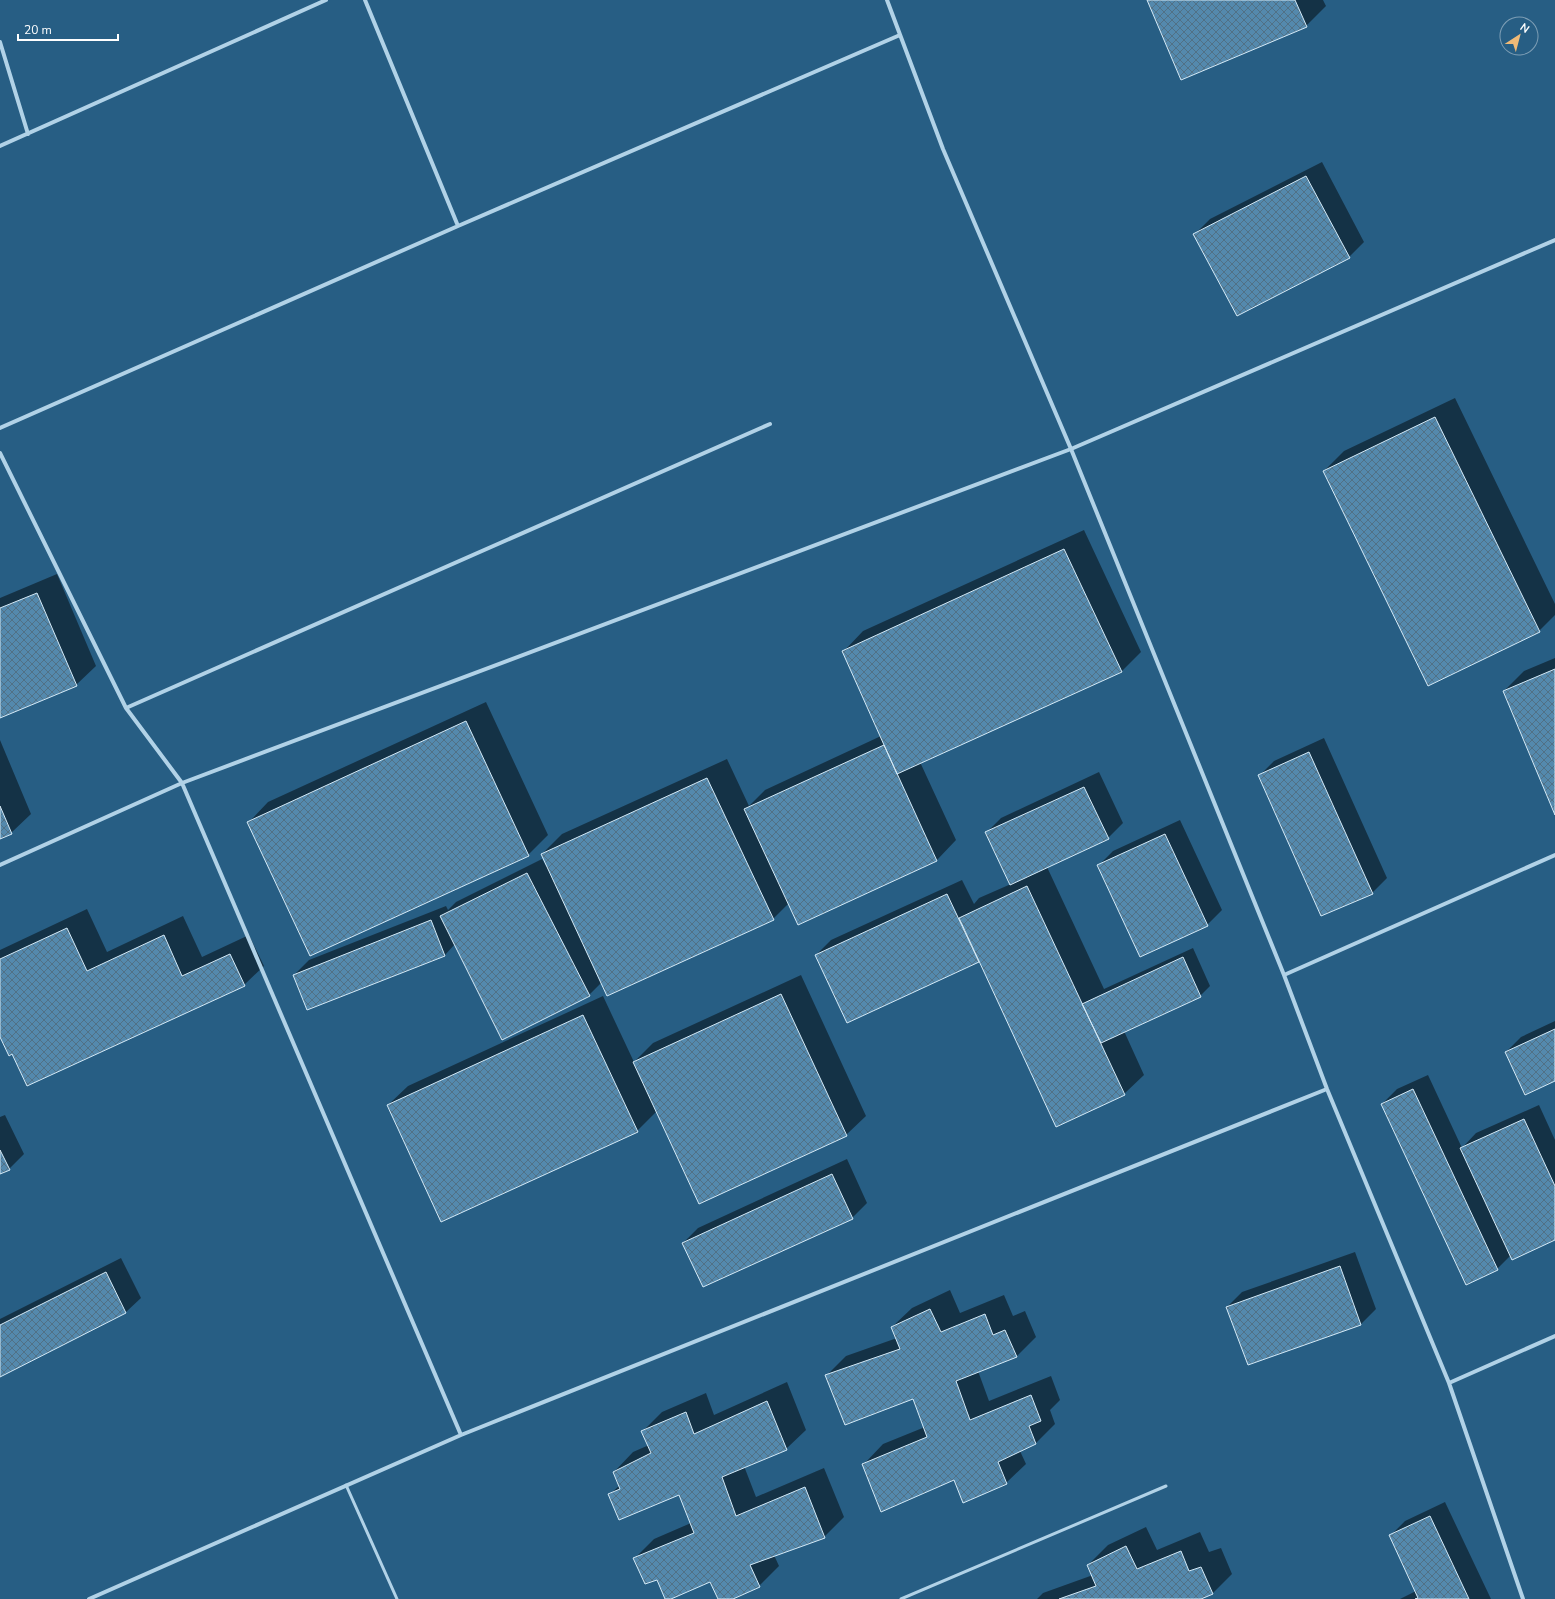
<svg xmlns="http://www.w3.org/2000/svg" width="1555" height="1599" font-family="'Nunito Sans',sans-serif">
	<defs>
		<pattern id="building-cross-hatch" width="8" height="8" patternUnits="userSpaceOnUse"><rect width="8" height="8" fill="#5489ad"/><path d="M0 0l8 8M0 8l8-8" fill="none" stroke="#517186"/></pattern>
	</defs>
	<rect width="100%" height="100%" fill="#275e84"/>
	<path fill="#0007" d="M1148,0h175l3,6 -20,20z
		M1322,162l42,80 -15,15 -154,-23 15,-15z
		M1455,398l100,206v11l-16,16 -215,-160 20,-20z
		M1084,530l57,122 -20,20 -201,90 36,78 -19,20 -138,64 -10,-21 -16,16 -171,63 -13,13 -134,-51 -10,11 -151,20 15,-15 137,-54 2,4 8,-8 86,-43 4,7 1,-1 -5,-11 20,-20 165,-75 22,47 16,-16 116,-54 -37,-85 19,-20z
		M57,574l39,92 -20,19 -76,32v-119z
		M1555,658v155l-51,-122 20,-20z
		M486,702l62,133 -20,20 -279,-33 19,-20z
		M1324,738l63,140 -15,15 -113,-117 15,-15z
		M0,740l31,74 -20,19 -11,5z
		M1099,772l24,51 -15,15 -61,29 57,122 89,-41 17,38 -10,10 -76,35 20,44 -20,19 -145,-134 -163,-5 15,-15 131,-60 12,24 5,-6 32,-14 -25,-51 15,-15z
		M1180,820l42,90 -15,15 -109,-59 15,-15z
		M87,909l20,43 76,-36 19,41 47,-22 15,31 -20,19 -244,49v-84z
		M801,975l65,141 -20,19 -189,-24 -20,20 -249,-26 20,-19 195,-90 31,66 19,-19z
		M1555,1021v59l-49,-28 15,-15z
		M1428,1075l34,73 14,-15 63,-28 16,35v99l-44,16 -14,14 -115,-165 15,-15z
		M5,1115l19,39 -15,15 -9,4v-56z
		M847,1159l20,44 -15,15 -169,25 15,-15z
		M1355,1252l21,57 -15,15 -113,40 -21,-57 15,-15z
		M121,1258l20,40 -15,14 -126,63v-56z
		M950,1290l10,23 44,-18 9,21 12,-5 11,26 -20,20 -38,14 11,30 62,-25 9,24 -10,10 5,14 -19,19 -16,8 6,13 -20,19 -142,-19 19,-20 42,-17 -11,-30 -87,-22 19,-19 51,-18 -5,-11 20,-19z
		M787,1382l19,48 -20,19 -42,17 12,31 68,-29 20,49 -20,20 -50,18 5,11 -20,20 -28,13h-12l-9,-18 -44,18 -8,-20 -23,-21 19,-19 37,-16 -11,-30 -71,2 11,-10 -6,-13 19,-20 16,-7 -6,-14 19,-19 44,-19 8,22z
		M1445,1502l46,97h-91l16,-8 -26,-55 15,-15z
		M1146,1527l11,23 43,-18 9,20 12,-4 11,26 -20,20 -13,5h-162l6,-6 50,-18 -5,-10 20,-20z"/>
	<path fill="url(#building-cross-hatch)" stroke="#d4e9f6" d="M1147,0h148l12,27 -126,53z
		M1306,176l44,82 -113,58 -44,-82z
		M1435,417l105,215 -112,54 -105,-215z
		M1064,549l58,123 -225,102 -55,-123z
		M37,593l40,93 -77,32v-110z
		M1555,669v146l-52,-124z
		M466,721l63,135 -219,100 -63,-134z
		M884,745l53,116 -139,64 -54,-116z
		M1309,752l64,142 -52,22 -63,-141z
		M707,778l67,142 -167,76 -66,-142z
		M1084,787l25,52 -99,46 -25,-53z
		M0,806l12,28 -12,5z
		M1165,834l43,92 -68,31 -43,-92z
		M527,873l63,123 -88,44 -62,-124z
		M1027,886l98,209 -69,32 -97,-209z
		M947,894l32,68 -132,61 -32,-68z
		M431,920l14,36 -138,54 -14,-35z
		M67,928l20,43 77,-36 18,41 48,-22 15,32 -218,100 -15,-32 -3,2 -9,-19v-78z
		M1183,957l18,40 -100,46 -19,-39z
		M781,994l66,142 -148,68 -66,-142z
		M583,1015l55,117 -197,90 -54,-117z
		M1555,1029v52l-30,14 -20,-43z
		M1413,1089l85,181 -32,15 -85,-181z
		M1524,1119l31,67v54l-43,20 -52,-112z
		M0,1150l10,20 -10,4z
		M832,1174l21,45 -150,68 -21,-44z
		M1340,1266l21,59 -113,40 -22,-58z
		M106,1272l20,41 -126,64v-52z
		M930,1309l11,23 44,-18 8,21 12,-5 12,27 -61,24 14,39 61,-25 10,26 -12,5 7,18 -38,18 9,22 -44,19 -9,-23 -73,32 -19,-48 65,-27 -14,-38 -68,26 -20,-50 75,-26 -9,-22z
		M767,1401l20,49 -65,27 14,39 69,-29 20,51 -75,27 10,22 -27,12h-15l-8,-17 -39,17h-6l-8,-19 -12,4 -12,-26 61,-25 -15,-38 -60,25 -11,-26 12,-5 -7,-17 38,-19 -10,-22 45,-19 8,22z
		M1430,1516l39,83h-54l3,-1 -29,-63z
		M1126,1546l11,23 44,-18 8,20 12,-4 12,27 -12,5h-142l37,-13 -9,-21z"/>
	<g fill="none" stroke-linecap="round" stroke-linejoin="round">
		<path stroke="#b1d2e7" stroke-width="3" d="M346,1485l51,114
			M901,1599l265,-113"/>
		<path stroke="#b1d2e7" stroke-width="4" d="M365,0l93,226
			M887,0l56,149 128,300 213,526 43,114 122,294 74,216
			M0,42l28,92
			M0,146l326,-146
			M0,428l458,-202 442,-191
			M0,453l126,255 56,75 279,652
			M126,708l644,-284
			M0,865l182,-82 889,-334 484,-209
			M1284,975l271,-120
			M1449,1383l106,-47
			M89,1599l372,-164 866,-346"/>
	</g>
	<g transform="translate(1519 36) rotate(36)"><circle r="19" fill="#275e84" stroke="#7d9eb5"/>
	<path d="M0-3L7 15L0 10L-7 15Z" fill="#efba77"/>
	<text y="-6" font-size="11" font-weight="bold" text-anchor="middle" fill="#ffffff">N</text>
	</g>
	<path d="M18 34v6h100v-6" fill="none" stroke="#ffffff" stroke-width="2"/>
	<text x="24" y="34" font-size="12" fill="#ffffff" stroke="#275e84" stroke-width="3" paint-order="stroke">20 m</text>
</svg>
